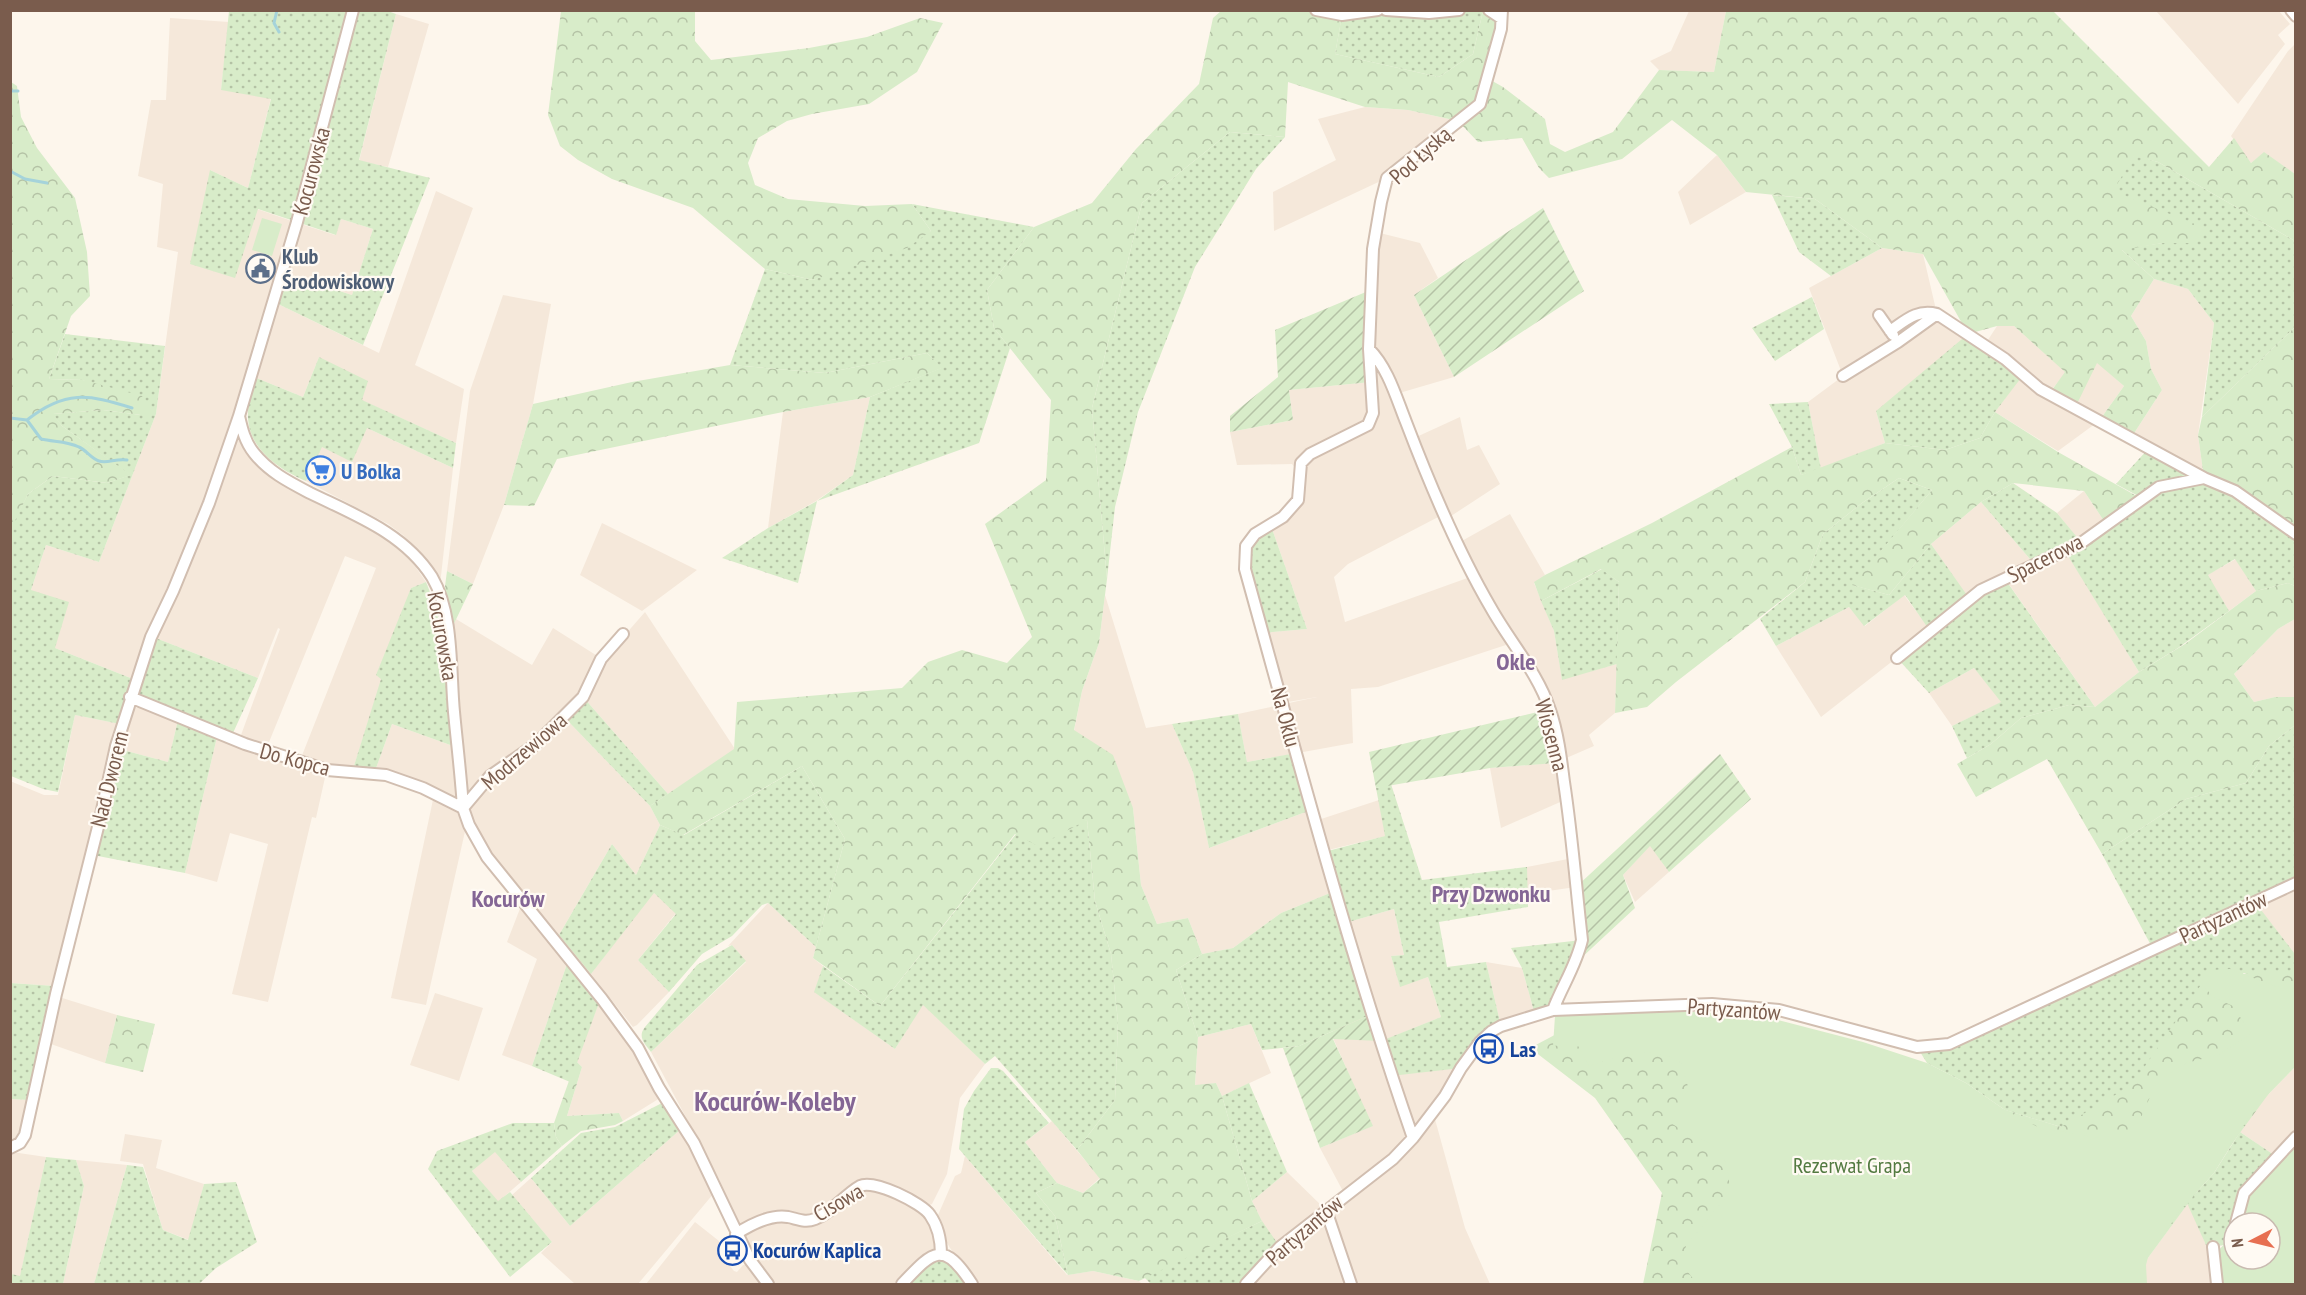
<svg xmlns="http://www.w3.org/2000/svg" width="2306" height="1295" font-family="'PT Sans Narrow',sans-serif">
	<defs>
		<pattern id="grass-dots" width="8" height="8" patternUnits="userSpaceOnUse" patternTransform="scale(1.5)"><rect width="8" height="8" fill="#d8ecc9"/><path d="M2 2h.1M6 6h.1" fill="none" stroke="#b4c2a5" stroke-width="1.8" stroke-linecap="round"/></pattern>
		<pattern id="forest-crowns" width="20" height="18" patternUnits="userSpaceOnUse" patternTransform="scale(1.5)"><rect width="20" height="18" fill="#d8ecc9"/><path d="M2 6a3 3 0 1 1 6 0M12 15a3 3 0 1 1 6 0" fill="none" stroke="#b4c2a5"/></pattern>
		<pattern id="garden-furrows" width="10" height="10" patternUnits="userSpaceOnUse" patternTransform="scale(1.5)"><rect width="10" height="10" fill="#d8ecc9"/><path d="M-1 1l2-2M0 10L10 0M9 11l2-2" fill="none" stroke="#b4c2a5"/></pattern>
	</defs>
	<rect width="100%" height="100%" fill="#fdf6ec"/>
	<path fill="#f5e8da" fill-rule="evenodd" d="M1689,11h37l-12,61 -55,-2 -9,-9 21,-10z
		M2156,11h123l11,13 -12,11 7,9 -47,60z
		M396,14l33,10 -41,143 -29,-6z
		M170,18l59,4 -8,67 50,9 -23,90 -38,-18 47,39 35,12 -27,86 -34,124 -32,88 -66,160 -78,-31 -24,-58 15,-45 53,17 57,-148 22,-162 -21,-5 6,-63 -25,-8 13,-76h15z
		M2295,44v130l-31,-21 -13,10 -20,-27 57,-85z
		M1365,107l43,3 50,11 -71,57 -113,53 -1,-39 63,-32 -18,-41z
		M1717,155l29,37 -56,33 -12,-33z
		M436,191l37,17 -58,157 49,24 -8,54 -95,-43 -42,-43 -16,40 -49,-20 22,-74 103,50z
		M341,219l32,10 -21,66 -66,-21 15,-50 34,11z
		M1376,232l44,11 18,35 -24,17 40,82 -58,17 16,45 48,-22 7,33 12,-5 21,39 -52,34 12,24 50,-28 35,61 -11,8 20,48 8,48 55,-15 -2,49 -26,22 5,11 -30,13 3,40 -66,29 -11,-60 64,-5 4,-24 -46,-96 -134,44 -27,2 2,54 -106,19 -9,-48 79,-17 -35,6 -19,-70 44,-4 -37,-106 22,-14 7,-36 -7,-9 -55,1 -7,-33 63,-12 -4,-30 82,-8zM1442,515l31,61 -128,46 -11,-45 14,-13z
		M1882,248l41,6 14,60 49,29 11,-17h17l52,46 -17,21 48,-31 27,24 -25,35 -41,30 -63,-39 28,-38 -147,37 9,32 -64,26 -13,-67 35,-26 -34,-88z
		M2154,279l34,10 26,34 -16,112 6,43 -73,-40 31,-48 -11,-21 -5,-28 -15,-25z
		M503,295l48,9 -18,100 -29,101 -31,79 -26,-13 23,-180z
		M870,397l-17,78 -37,26 -48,27 15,-116z
		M367,428l86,40 -13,117 -11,-21 -26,-29 -15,-11 -82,-43 15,-34z
		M237,437l48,48 100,52 25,22 16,23 -15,6 -58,181 -15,-2 -13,-5 -24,-4 75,-190 -31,-12 -78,191 -23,-7 -3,-5 39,-106 -2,-1 -20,50 -105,-41 82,-199z
		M2084,491l22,33 -25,19 -24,-30z
		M1981,502l54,63 30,-15 74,122 -44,35 -89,-127 -37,19 -38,-55z
		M602,523l95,47 -55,41 -62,-36z
		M2236,559l20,32 -27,20 -22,-36z
		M1105,595l41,133 26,-4 21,48 16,76 102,-38 4,11 64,-21 7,36 -62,15 11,40 -54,22 -48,35 -31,6 -14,-36 -31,6 -16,-39 -8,-77 -59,-77 8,-40 17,-48z
		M1904,595l27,36 -110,86 -45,-71 73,-39 16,19z
		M645,612l90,137 -67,45 -84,-96 19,-38z
		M456,619l76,46 21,-37 46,29 -18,35 -31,36 -82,67 -18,-163z
		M2295,619v78h-20l-21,5 -20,-28 44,-45z
		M1974,668l28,34 -50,24 -23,-33z
		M139,707l39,13 -10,42 -49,-13 12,-39z
		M75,715l45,9 -65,262 -44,-3 -1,-202 34,14h14z
		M565,718l85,88 10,19 -24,50 -24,-31 -53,91 -68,-81 -15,-26 -7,-22 20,-26z
		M392,724l61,22 6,51 -6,1 -78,-27z
		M217,737l109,36 -10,45 -4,-1 -44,185 -36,-8 36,-150 -38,-11 -13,49 -32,-9z
		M434,795l23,12 9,20 -40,178 -35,-7z
		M1650,845l19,27 -34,30 -12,-27z
		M1573,858l3,29 -49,7v-27z
		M2295,883v71l-41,-52z
		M653,892l23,21 -38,47 31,32 -32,33 -4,2 -42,-53z
		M768,903l48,44 -3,11 10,8 -8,26 80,57 28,-45 62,60 -25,34 -13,76 -15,30 -5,2 -58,-24 -56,35 -53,2 -21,6 -20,-46 -68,-127 95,-90 -14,-17 -4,1z
		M521,906l47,55 -36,105 -30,-11 35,-96 -30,-17z
		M1394,909l10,46 -13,1 9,30 28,-9 13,40 -59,24 79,27 -28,44 32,116 25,56h-242l14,-63 -10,-20 35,-29 39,38 19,-15 -25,-47 52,-22 -39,-88 12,-115z
		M1486,962l36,6 13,47 -34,11z
		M435,993l48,15 -24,73 -49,-16z
		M59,997l58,18 -12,48 -57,-20z
		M600,1000l30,43 30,55 -37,23 -4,-8 -52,3 15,-49 -6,-6z
		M1251,1024l20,49 -49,23 -6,-13 -21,3 3,-49z
		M2295,1067v70l-18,20 -37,-25 14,-23z
		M10,1099l19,1 -9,37 -10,8z
		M1052,1121l48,57 -17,15 -26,-10 -32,-41z
		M680,1130l20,33 14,30 -76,91h-63l-34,-31 11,-11 -40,-47 19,-17 39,48z
		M125,1134l37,6 -6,28 48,16 -15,56 -26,-10 -20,-66 -23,-3z
		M495,1151l26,31 -23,20 -26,-31z
		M12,1152l34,5 -26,120 -9,-3z
		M965,1156l102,119 26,-4 46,10 3,3h-164l-28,-36 -15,-26 20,-46 6,-3z
		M76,1160l51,5 -33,119h-31l21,-98z
		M873,1187l52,26 12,25 -1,11 -11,4 -8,7 -23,24h-121l-20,-25 -10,-25 23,-13 32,1 59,-29z
		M2188,1203l22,51 7,30h-73l-2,-18z
		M695,1222l24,19v11l15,19 3,1 6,-7h4l15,19h-116z"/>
	<path fill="url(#grass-dots)" d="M385,10l11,4 -37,146 71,18 -67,167 -87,-42 10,-29 66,21 21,-66 -32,-10 -5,16 -78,-26 -23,69 -45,-14 20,-94 38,18 23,-89 -50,-9 8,-79z
		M1378,10l105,1 -10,43 -34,23 -104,-23 7,-39z
		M1230,132l55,5 -29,32 -61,98 -57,145 -23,95 -8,72 -15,-171 50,-205z
		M2134,155l24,7 137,79v86l-93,90 12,-94 -26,-34 -34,-10 -33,-30 42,-6h28l-79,-52z
		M1772,195l43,4 67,49 -51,28 -32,-24z
		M912,204l122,23 -47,63 7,38 16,20 -31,95 -162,58 -19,82 -76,-25 46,-30 49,-27 36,-26 17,-78 71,-29 -14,-15 -102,20 -95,-8 35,-96 48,11 118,-49z
		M1812,297l12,32 -49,32 -23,-33z
		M65,334l100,12 -9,68 -57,148 -53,-17 -15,45 38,12 -14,46 78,31 -13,45 -45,-9 -17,77 -15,-3 -32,-13 -1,-247 18,-35 25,-18 54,7 23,-8 -68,-49 -10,-12 51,-4 38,5 -58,-35 -34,-1z
		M1968,334l56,40 -29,38 -15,26 -35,12 -60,-7 -9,-32z
		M319,357l49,24 -6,19 94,43 -3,25 -86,-40 -15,34 -30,-15 -16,34c-26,-11 -56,-31 -58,-62 -1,-13 4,-28 6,-42l49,20z
		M1808,402l13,67 -20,6 -9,-28 -23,-43z
		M2149,448l55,30 91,56v52l-7,-3 -32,8 -21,-32 -27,16 21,36 -51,37 -39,24 -74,-121 -30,14 -54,-63 32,-19 44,30 24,29 61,-44 -26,-14z
		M1899,478l33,12 -79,95 36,10 42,-51 38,54 36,-19 90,128 -26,-2 -48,13 -30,26 -24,14 -15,-32 49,-24 -27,-34 -45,25 -32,-35 33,-27 -25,-36 -41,31 -15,-19 -73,39 -16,-27 45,-37 18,-48 39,-31z
		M1270,523l37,106 -44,4 -18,-64 10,-35z
		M1602,569l17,13 -2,82 -55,16 -8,-49 -13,-30z
		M426,582c22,52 23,108 27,164l-61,-22 -17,47 -22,-2 28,-90 -5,-4 35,-87z
		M153,637l105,41 -25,55 -95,-37 -2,-4z
		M584,698l84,96 -18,12 -85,-88z
		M1238,714l9,48 49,-9 15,57 -102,38 -16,-76 -21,-48z
		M178,720l39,17 -32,136 -92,-18 26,-106 49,13z
		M2295,725v158l-40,19 40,52v26l-18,7 -33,-14 -31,24 -115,141 -93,-28 -39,-27 -39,-20 -10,-16 32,-3 204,-95 -51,-95 84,-55 60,-16 23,-37z
		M802,766l43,73 -29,108 -48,-44 -6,2 -30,31 -30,18 -33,38 -31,-32 38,-46 -22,-21 -63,81 -32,-39 53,-91 24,31 24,-50 24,10z
		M1391,784l31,96 105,-13 1,40 -89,15 8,45 39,-5 15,64 -40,42 -70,8 -10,-35 60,-24 -13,-40 -28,10 -9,-31 13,-1 -10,-46 -49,14 27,91 -73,32 -37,4 -11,-26 -53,13 -22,-67 26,-16 31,-6 48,-35 54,-22 -11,-39 61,-16 -9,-48z
		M1087,820l8,81 16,53 7,68 -3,78 -38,50 -82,-94 -10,8 -62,-59 -28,44 -81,-57 9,-26 57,40 136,-172z
		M1582,940l-29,70 -18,5 -13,-47 -11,-20z
		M732,945l14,16 -95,91c-6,-8 -14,-15 -6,-25l52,-62z
		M568,961l32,39 -30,82 -38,-16z
		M10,983l45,3 -26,114 -18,-1z
		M991,1068h7l5,3 46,52 -24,19 32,41 -21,10 19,23 13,59 -109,-126 5,-40 10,-18z
		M1249,1083l38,89 -35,29 -30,-105z
		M662,1103h3l15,27 -110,96 -39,-48 50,-45 34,-6z
		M513,1123h41l2,14 6,9 -41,36 -26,-30 -23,19 26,30 12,-9 42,50 -42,35 -82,-108 9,-18z
		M2240,1132l37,25 -43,66v12l-10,10 -11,2 -3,7 -23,-51 27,-30z
		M46,1157l30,3 8,26 -21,98h-52v-10l9,2z
		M127,1165l16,2 20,63 25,10 16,-56 32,-2 21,60 -41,26 -17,16h-105z
		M1262,1221l18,26 -37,37h-92l-7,-7z
		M941,1260c13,3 18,14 25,24h-61l19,-20z"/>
	<path fill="url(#forest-crowns)" d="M1316,10l26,6 -7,38 104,23 34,-23 10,-43h6l12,7 -14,60 16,9 42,32 5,25 15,8 48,-20 46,-62 55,2 12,-61h327l156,156 25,-29 17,25 13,-11 31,22v67l-137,-79 -24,-6 -21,35 94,38 -16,14h-28l-41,7 32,29 -23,37 15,25 5,28 11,21 -31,48 -32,-17 25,-35 -27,-23 -22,45 -26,-14 16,-22 -51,-46h-17l-29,8 -45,-80 -41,-6 -67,-49 -69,-7 -29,-37 -45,-35 -50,39 -73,19 -10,-10 -17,-30 -44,4 -20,-21 -50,-11 -43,-3 -77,-25 -3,55 -55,-5 -88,71 -50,205 15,171 -8,64 -17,48 -8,39 39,25 20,53 8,77 16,39 31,-6 14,36 -26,16 22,67 -3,48 21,-2 6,13 30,105 10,20 -123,60 -46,-10 -25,4 -13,-59 -19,-23 21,-10 26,10 17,-14 -23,-29 38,-50 3,-78 -7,-68 -16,-53 -8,-81 -49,26 -23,-12 -135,172 -67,-48 32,-119 -43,-73 -119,69 -23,-10 -10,-19 84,-57 3,-47 165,-14 26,-26 34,-12 45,13 25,-26 -47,-113 61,-44 5,-80 -57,-72 -7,-38 47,-63 58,-24 44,-54 63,-65 14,-66 8,-7z
		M561,11h134v30l16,19 98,-12 58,-11 53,-19 23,5 -26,49 -48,32 -57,10 -25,7 -29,17 -10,25 7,22 33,14 77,7 47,-2 19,27 -24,17 -94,32 -48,-11 -72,-61 -81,-29 -34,-19 -18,-14 -12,-31z
		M11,82l6,4 4,31 16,31 38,50 12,54 3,44 -19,20 -22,63 34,1 59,16 9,17 -10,2 -38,-5 -50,4 9,12 69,49 -24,8 -54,-7 -25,18 -17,35z
		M2295,327v207l-91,-56 -6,-43 4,-18z
		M927,353l15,15 -72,29 -87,15 -226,47 -23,47 -30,-1 29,-101 99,-22 98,-17 95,8z
		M1995,412l63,40 84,47 -36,25 -22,-33 -71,-8 -32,19 -50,42 -42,51 -37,-10 80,-95 -33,-12 -37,25 -39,31 -18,48 -129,100 -29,25 -32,6 4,-131 -18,-13 -60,32 -7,-19 11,-7 107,-52 140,-76 9,28 84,-32 60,7 35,-12z
		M447,571l26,13 -23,48 -6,-38z
		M2288,583l7,3v33l-17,10 -44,45 20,28 21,-5h20v28l-26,21 -23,37 -60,16 -84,55 -55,-95 -71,38 -19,-33 34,-20 30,-26 48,-13 26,2 44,-35 46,-28 71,-53z
		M2295,971v87l-153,208v18h-499l19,-91 -67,-95 -65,-50 72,-38 317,73 142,44 71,-42 75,-109z
		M117,1015l38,9 -12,48 -38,-9z
		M576,1061l6,6 -15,49 52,-3 4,8 -8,4 -34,6 -19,15 -6,-9 -2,-14z"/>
	<path fill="#d8ecc9" d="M262,218l20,6 -10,32 -20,-6z
		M2230,969l47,18 18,-7v87l-41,42 -40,64 -36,40 -14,22 -14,14 -4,16 1,19h-450l-15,-20 4,-18 44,-54c-2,-54 -21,-45 -59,-69l5,-17 13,-16 -8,-27c-30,-20 -60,-6 -92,3l-12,-22 -24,2 2,-30 32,-4h107l65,3 104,27 64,21 39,20 39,27 33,17 60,11 24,-4 17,-12 18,-41 29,-18 32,-8 33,-21 -18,-28 -20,-9 -15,-18 12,-9z
		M2295,1137v147h-78l-3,-29 20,-21v25h36v-36h-34l8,-30z"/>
	<path fill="url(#garden-furrows)" d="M1543,208l41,83 -130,86 -40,-82z
		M1373,289l-2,93 -82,8 4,30 -63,12v-16l48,-39 -3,-47z
		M1550,709l8,30 -3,24 -65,5 -114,20 -7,-36z
		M1720,754l31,45 -82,73 -19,-26 -27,29 12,33 -57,53 -2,-74z
		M1372,1014l9,27 -48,-2 40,87 -53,22 -37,-100 16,-2z"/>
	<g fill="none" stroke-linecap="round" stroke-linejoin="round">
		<path stroke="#a5d3da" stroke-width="3" d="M277,10l-3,13 5,9
			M10,91h8
			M10,171l15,8 22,4
			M10,418l17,2 14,19c13,3 26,2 38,8 7,3 13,12 20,14 8,3 17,-3 28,-1
			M27,420c38,-30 61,-26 105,-12"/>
		<defs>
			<path id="minor" d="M353,10l-56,212 -58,194c3,13 6,26 15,37 15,19 35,29 56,40 45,22 94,40 122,84 22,37 18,94 22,135 3,32 7,64 9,96l6,17 18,32 115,142 36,49 21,40 35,55 56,117 18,24
				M1316,10l26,5 36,-5
				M1386,10l43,3 30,-3
				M1489,10l12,8
				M2291,10l5,6
				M1879,315l14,20
				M1890,331c16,-11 27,-22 47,-17
				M1369,349c19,19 27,48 37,73 24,63 51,128 85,186 19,34 47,65 59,102 8,23 11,48 14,72 8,52 12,105 18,158 -6,26 -20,46 -29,70
				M1843,376l55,-34 39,-28 68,45 35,30 164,89
				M1897,658l84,-68 100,-47 78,-56 45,-9 31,13 61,43
				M130,697l115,47 82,26 59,5 37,13 40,20
				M463,808l27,-32 46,-32 47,-47 18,-38 22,-25
				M1413,1138c-65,-187 -115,-379 -168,-569l1,-23 9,-12 28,-17 15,-17 3,-37 9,-9 58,-29 5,-12 -4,-64 4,-100 8,-47 6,-24 93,-74 21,-75 1,-19
				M10,1148l10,-5 5,-8 31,-141 44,-175 16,-73 35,-109 22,-46 36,-88 30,-87
				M1326,1210l25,74
				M2236,1223l8,-30 52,-56
				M736,1234c14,-9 35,-20 52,-17 10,2 17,6 27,2 18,-7 29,-24 45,-33 14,-7 62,17 70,29 8,11 11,27 11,40
				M2213,1247l4,37
				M902,1284c31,-33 41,-45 70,0
				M1246,1284l34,-37 113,-88 20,-21 32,-42 16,-28 19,-26 12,-11 9,-5 52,-16 159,-6 67,6 138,37 32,-3 347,-161"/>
		</defs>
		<use href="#minor" stroke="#d1beb0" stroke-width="14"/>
		<use href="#minor" stroke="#fff" stroke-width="10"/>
	</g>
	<defs>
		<symbol id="civic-ring" viewBox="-11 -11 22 22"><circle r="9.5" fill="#fffaf3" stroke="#5c6f8a" stroke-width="1.5"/><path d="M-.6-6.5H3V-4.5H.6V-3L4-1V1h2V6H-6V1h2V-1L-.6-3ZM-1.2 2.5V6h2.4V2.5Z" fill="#5c6f8a"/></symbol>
		<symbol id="supermarket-ring" viewBox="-11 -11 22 22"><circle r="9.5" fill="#fffaf3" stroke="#3f7fe0" stroke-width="1.5"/><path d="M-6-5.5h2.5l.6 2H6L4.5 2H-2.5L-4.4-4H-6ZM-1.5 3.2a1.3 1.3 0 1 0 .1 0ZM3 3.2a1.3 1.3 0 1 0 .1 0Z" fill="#3f7fe0"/></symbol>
		<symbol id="bus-ring" viewBox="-11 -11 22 22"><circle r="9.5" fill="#fffaf3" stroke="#1a4fb4" stroke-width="1.5"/><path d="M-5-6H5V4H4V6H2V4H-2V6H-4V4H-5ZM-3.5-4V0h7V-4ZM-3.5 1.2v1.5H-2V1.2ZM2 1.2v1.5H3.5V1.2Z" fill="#1a4fb4"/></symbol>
	</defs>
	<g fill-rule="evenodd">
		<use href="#civic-ring" x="244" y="252" width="33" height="33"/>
		<use href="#supermarket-ring" x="304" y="454" width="33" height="33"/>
		<use href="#bus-ring" x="1472" y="1032" width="33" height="33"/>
		<use href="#bus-ring" x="716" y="1234" width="33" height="33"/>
	</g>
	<g text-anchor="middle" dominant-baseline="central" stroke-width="4.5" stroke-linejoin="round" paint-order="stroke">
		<g font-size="22" fill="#7a5c4d" stroke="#fffaf3">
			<text transform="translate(1420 155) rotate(-42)">Pod Łyską</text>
			<text transform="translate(311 171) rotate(-75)">Kocurowska</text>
			<text transform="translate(2045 558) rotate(-27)">Spacerowa</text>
			<text transform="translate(443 636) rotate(80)">Kocurowska</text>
			<text transform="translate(1286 717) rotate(75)">Na Oklu</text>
			<text transform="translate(1552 735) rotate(75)">Wiosenna</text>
			<text transform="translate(524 751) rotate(-41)">Modrzewiowa</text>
			<text transform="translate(295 759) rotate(15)">Do Kopca</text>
			<text transform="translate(109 779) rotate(-76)">Nad Dworem</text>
			<text transform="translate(2223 917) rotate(-25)">Partyzantów</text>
			<text transform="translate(1734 1009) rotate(4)">Partyzantów</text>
			<text transform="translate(838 1202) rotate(-30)">Cisowa</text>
			<text transform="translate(1304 1230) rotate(-41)">Partyzantów</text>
		</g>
		<g font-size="22" font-weight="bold" fill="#4e5e75" stroke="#fffaf3" text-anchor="start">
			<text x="282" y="256">Klub<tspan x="282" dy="25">Środowiskowy</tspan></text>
		</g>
		<g font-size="22" font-weight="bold" fill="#366cbe" stroke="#fffaf3" text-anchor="start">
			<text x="341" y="471">U Bolka</text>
		</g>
		<g font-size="22" font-weight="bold" fill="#164399" stroke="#fffaf3" text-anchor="start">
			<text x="1510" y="1049">Las</text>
			<text x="753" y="1250">Kocurów Kaplica</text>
		</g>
		<g font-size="22" fill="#537a41" stroke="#fffaf3">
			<text x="1852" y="1165">Rezerwat Grapa</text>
		</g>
		<g font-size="24" font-weight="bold" fill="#846695" stroke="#fffaf3">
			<text x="1516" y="661">Okle</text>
			<text x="1491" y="893">Przy Dzwonku</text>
			<text x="508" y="898">Kocurów</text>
		</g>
		<g font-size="28" font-weight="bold" fill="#846695" stroke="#fffaf3">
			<text x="775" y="1100">Kocurów-Koleby</text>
		</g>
	</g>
	<rect width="2306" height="1295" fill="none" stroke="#7a5c4d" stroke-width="24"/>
	<g transform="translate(2252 1241) rotate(263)"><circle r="28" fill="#fffaf3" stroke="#cabbb1" stroke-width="1.5"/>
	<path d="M0-4.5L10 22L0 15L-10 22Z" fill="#e76f51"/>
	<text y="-9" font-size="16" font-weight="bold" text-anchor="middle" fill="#7a5c4d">N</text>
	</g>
</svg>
